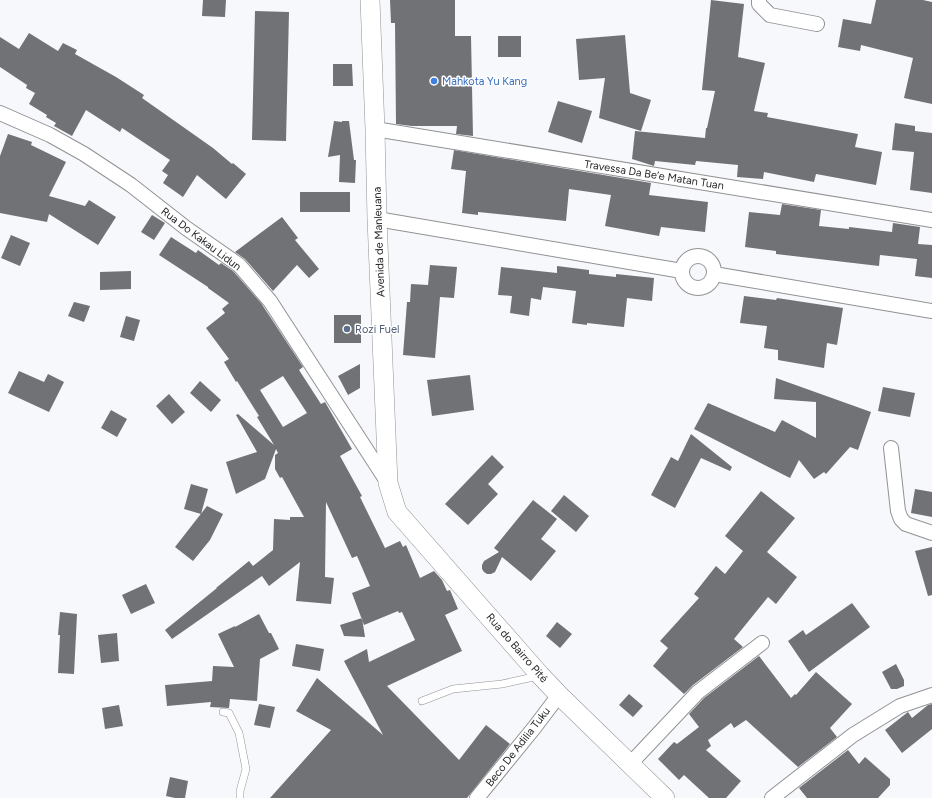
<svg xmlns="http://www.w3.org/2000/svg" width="932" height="798" font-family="Figtree,sans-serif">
	<rect width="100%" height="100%" fill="#f7f8fb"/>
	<path fill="#717275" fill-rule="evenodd" d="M203,0h23l-1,17 -23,-1z
		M390,0h65v36h16l2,100 -17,-2 1,-8h-45l-16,-2 -1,-101h-4z
		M711,0l33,4 -6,53 27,6 -11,48 14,2 -1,4 91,17 -3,13 27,5 -6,33 -60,-11 -2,8 -50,-10 -1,7 -26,-2 1,-12 -42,-4 -1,4 -40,-4 -1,5 -22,-7 3,-28 70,7 1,-10h1l8,-37 -13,-1z
		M876,0h47l9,2v102l-28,-6 9,-40 -52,-13 -1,6 -22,-4 5,-28 28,5z
		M255,11l34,1 -3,129 -34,-1z
		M29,33l29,18 5,-8 14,7 -2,4 41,23 28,18 -2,3 71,50 19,16 1,-1 13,11 -20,25 -29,-24 -14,22 -20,-14 5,-8 -6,-4 8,-11 -48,-32 -2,4 -34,-22 -14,26 -18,-10 2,-3 -10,-6 1,-2 -18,-11 6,-11 -9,-5 1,-3 -27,-18v-30l19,12z
		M625,35l5,58 21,7 -10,31 -42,-13 6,-40 -26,2 -3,-41z
		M498,36h23v21h-23z
		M333,64h19l1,22h-20z
		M558,101l34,10 -10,32 -34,-11z
		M334,121l8,1v-1h7l5,39h2l-1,23 -16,-1 1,-27 -12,2z
		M895,123l20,3v5l17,2v60l-22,-3 4,-38 -22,-2z
		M8,134l24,8 -1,3 35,17 -17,34 36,10 4,-6 27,17 -18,28 -49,-31 -2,8 -47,-9v-57z
		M454,150l197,33 -2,12 59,7 -3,30 -44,-5 -2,9 -54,-10 6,-31 -42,-6 -3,32 -88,-9v3l-16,-2 4,-42 -15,-2z
		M300,192h50v20h-50z
		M782,204l39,6 -2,16 30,3v-2l43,5 1,-9 27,4 -2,17 14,1v33l-17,-2 2,-17 -37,-4 -1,11 -103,-12v-3l-31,-4 4,-35 31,3z
		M152,215l13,8 -11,17 -13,-8z
		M282,217l16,21 -3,2 24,29 -10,9 -12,-13 -24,26 -28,-32 -10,-7z
		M11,235l19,8 -10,23 -19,-8z
		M171,237l25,16 2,-3 21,15 2,-2 12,8 28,32 42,64 -4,3 22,34 4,-2 27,47 -12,7 22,40 -2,1 25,51 15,-7 3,6 3,-2 14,33 14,-7 8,9 5,11 3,-1 8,19 -13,6 17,36 -75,35 72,74 27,-35 24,19 -43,54h-197l61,-68 -35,-19 21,-33 66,57 -39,-74 23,-12 2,13 46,-22 -13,-28 -3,1 -1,-2 -34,14 -12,-32 18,-7 -13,-30 -5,2 -26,-56 -1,75 9,1 -3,26 -35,-3 4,-39 -31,24 -7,-10 -90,63 -7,-9 52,-42h-1l33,-27 4,5 20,-16 1,-31 16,1v-3h14l-22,-40 -2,1 -5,-9v-14l3,-2 -2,-4 -11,30 -29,15 -10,-32 31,-10 -21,-37 2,-1 36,31 -17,-28 2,-1 -22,-35 -1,1 -12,-20 5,-3 -23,-31 19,-15 -3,-4 7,-6 -21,-15v-1l-49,-32zM283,376l24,37 -24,14 -23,-37z
		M430,265l27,2 -3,31 -14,-1 -5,61 -32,-3 4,-53h3l1,-18 17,1z
		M557,266l32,4v4l27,3v-3l38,4 -2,23 -25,-3 -3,29 -37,-4v2l-15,-2 4,-32 -33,-4 -2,13 -10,-2 -2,18 -19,-3 2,-17 -14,-1 3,-28 56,6z
		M131,271v18l-31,1v-18z
		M744,296l32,4 1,-2 66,10 -6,37 -10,-2 -3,25 -46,-8v-10l-14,-2 3,-22 -27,-3z
		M74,302l16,4 -6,16 -16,-6z
		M334,315h27v28h-27z
		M126,316l14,4 -6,21 -14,-4z
		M360,364v24l-12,7 -10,-19z
		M19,371l25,11 4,-8 16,8 -15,30 -41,-19z
		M470,375l4,35 -42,6 -5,-36z
		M776,378l95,34 -13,38 -8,-3 -24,27 -2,-2 -10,7 -15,-19 -9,18 -96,-49 14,-26 67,29 7,-12 34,18v-36l-42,-3z
		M200,381l21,19 -10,12 -21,-19z
		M883,387l32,6 -5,24 -32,-6z
		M169,394l16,18 -13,12 -16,-18z
		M111,410l16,9 -10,18 -16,-9z
		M691,434l41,33 -2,4 -29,-13 -26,50 -24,-13 20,-38 7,4z
		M492,455l12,12 -16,17 10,10 -30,31 -23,-21z
		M191,484l17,5 -7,25 -17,-5z
		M915,489l17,3v25l-21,-4z
		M761,491l34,27 -28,34 30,25 -21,27 -8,-7 -34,42 9,8 -50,38 -9,9 -31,-28 15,-18 -8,-7 39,-43 -5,-4 22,-28 9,8 18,-23 -18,-15z
		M564,495l25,21 -13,16 -25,-21z
		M533,500l24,19 -16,20 15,12 -25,30 -29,-24 -7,15 -4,2h-4l-3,-2 -2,-3v-4l2,-4 15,-9 -5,-4z
		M207,506l16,8 -13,26 -17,21 -18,-14z
		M932,547v48l-4,1 -13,-45z
		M146,584l9,19 -24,11 -9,-19z
		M852,603l18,24 -61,45 -21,-31 15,-11 3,5z
		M60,612l17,2 -3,60 -16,-1 2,-38h-2z
		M259,614l10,19h2l8,16 -19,10 -3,42 -27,-2 -1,9 -19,-1 1,-5 -44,4 -2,-21 47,-4 1,-15 21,1 -16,-33 17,-8v1z
		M362,618l3,19 -21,-1 -4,-11z
		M557,622l15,12 -12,14 -14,-12z
		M117,633l2,28 -18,2 -3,-28z
		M296,644l28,5 -4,22 -28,-5z
		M759,656l32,42 4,-4 1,1 20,-23 36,32 -22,24 7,9 -39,30 -52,-47 -12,8 -3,-5 -23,17 3,6 -5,4 35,31 -15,17h-17l-25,-23 -5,5 -21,-21 16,-17 3,2 22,-17 -10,-13 15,-16z
		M896,664l8,16v6l-7,3h-6l-9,-17z
		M629,694l14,12 -10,11 -14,-12z
		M259,704l16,3 -5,21 -16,-3z
		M932,704v25l-30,24 -17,-23 23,-18 4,6 16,-13z
		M119,705l4,21 -18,3 -3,-21z
		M848,750l11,14 6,-7 25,22v6l-12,13h-71l-8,-10z
		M170,777l18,4 -3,17h-10l-9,-2z"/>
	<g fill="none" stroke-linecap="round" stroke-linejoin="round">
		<defs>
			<path id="service" d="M422,701l31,-12 49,-5 36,-8
				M223,712l6,1 10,20 7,36 -6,22v7"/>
			<path id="minor" d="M759,0v4l11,11 47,9
				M0,113l50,22 34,19 47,31 55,43 53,37 31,36 118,182
				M375,129l557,91
				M377,219l305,52
				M682 272a16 16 0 1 1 32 0a16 16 0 1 1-32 0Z
				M714,274l218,37
				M891,448l7,63 3,8 5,5 26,9
				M630,764l68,-72 64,-49
				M477,798l57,-70 25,-33
				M772,798l81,-63 47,-29 32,-11"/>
			<path id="secondary" d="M370,0l5,129 2,90 11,264 9,29 143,163 19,20 106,103"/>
		</defs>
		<use href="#service" stroke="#919294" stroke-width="8"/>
		<use href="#minor" stroke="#919294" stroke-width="16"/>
		<use href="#secondary" stroke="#919294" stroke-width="20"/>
		<use href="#service" stroke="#fff" stroke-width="7"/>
		<use href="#minor" stroke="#fff" stroke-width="14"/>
		<use href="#secondary" stroke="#fff" stroke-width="19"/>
	</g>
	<circle fill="#3f7fe0" stroke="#fff" stroke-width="1.5" cx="434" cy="81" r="4"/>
	<circle fill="#5c6f8a" stroke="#fff" stroke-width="1.5" cx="347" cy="329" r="4"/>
	<g text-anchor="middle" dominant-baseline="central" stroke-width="3" stroke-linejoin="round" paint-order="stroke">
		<g font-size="11" fill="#366cbe" stroke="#fff" text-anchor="start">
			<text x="442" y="81">Mahkota Yu Kang</text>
		</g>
		<g font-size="11" fill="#272829" stroke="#fff">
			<text transform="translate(654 175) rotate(9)">Travessa Da Be’e Matan Tuan</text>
			<text transform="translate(201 239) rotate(37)">Rua Do Kakau Lidun</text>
			<text transform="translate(379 242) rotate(-92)">Avenida de Manleuana</text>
			<text transform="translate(517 648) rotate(49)">Rua do Bairro Pité</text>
			<text transform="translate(518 747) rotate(-52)">Beco De Adilia Tuku</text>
		</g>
		<g font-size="11" fill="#4e5e75" stroke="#fff" text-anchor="start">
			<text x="355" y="329">Rozi Fuel</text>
		</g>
	</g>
</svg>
